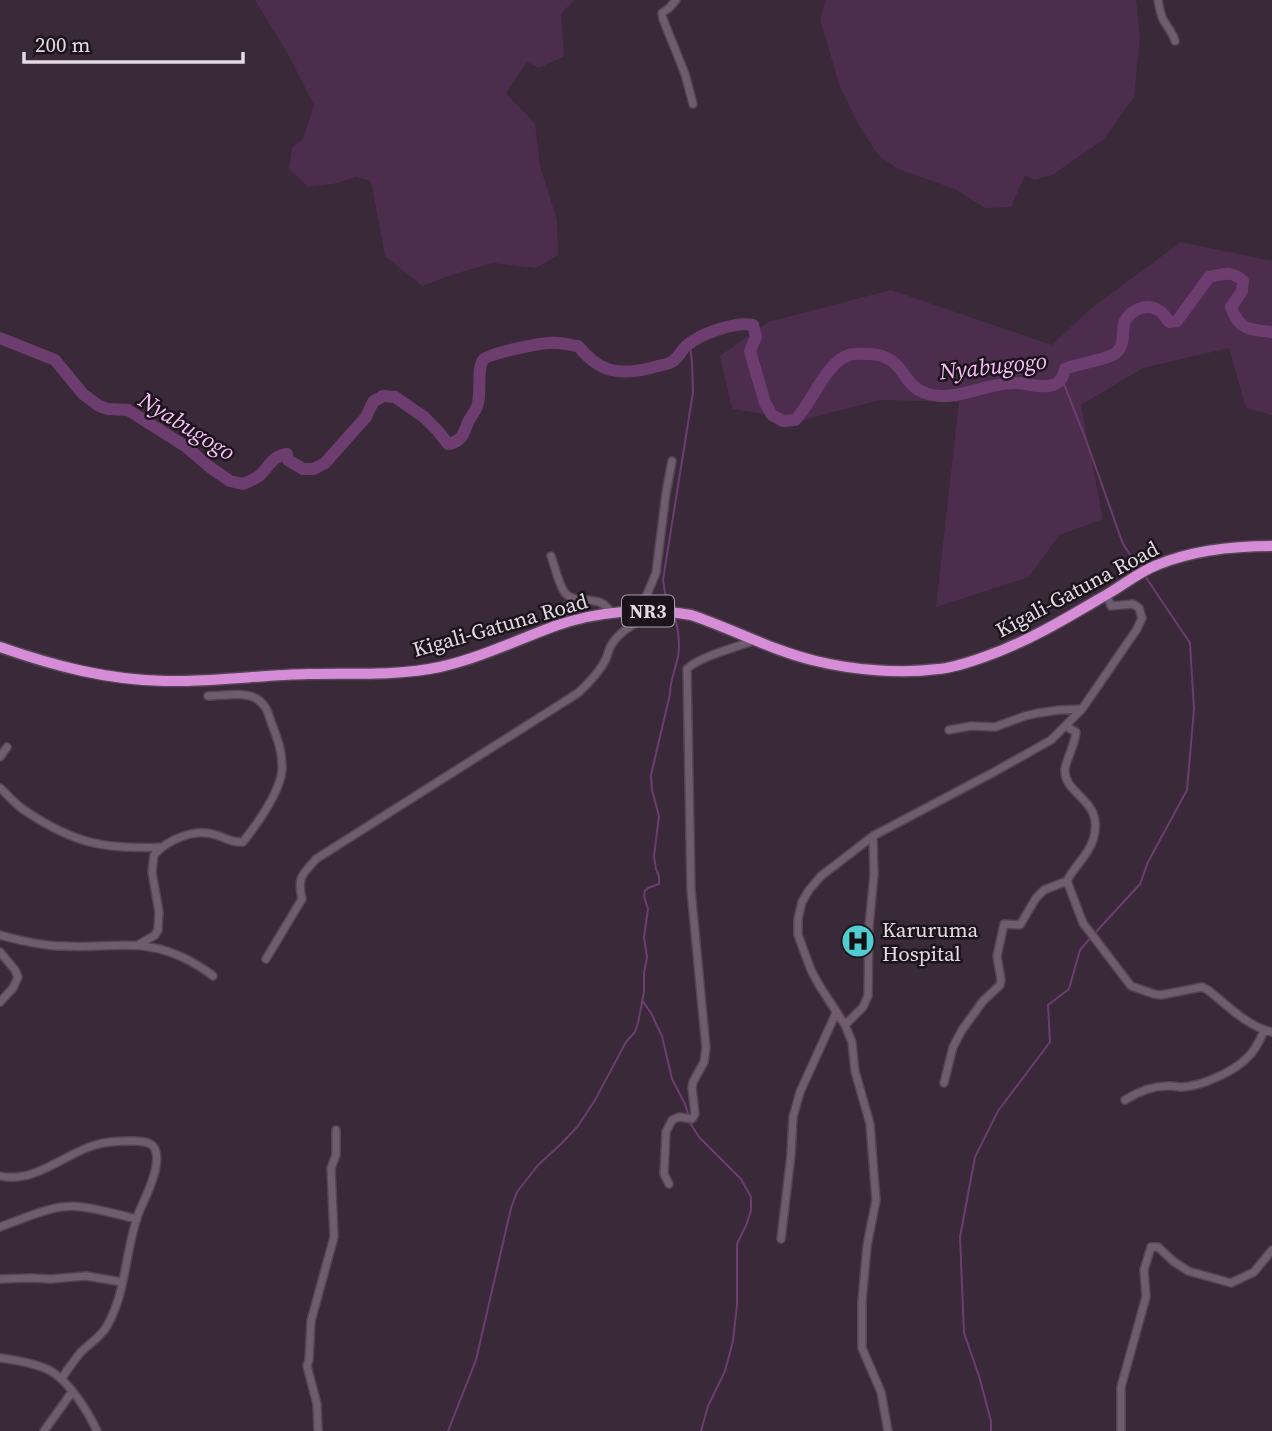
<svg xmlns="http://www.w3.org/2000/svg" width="1272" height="1431" font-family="'Source Serif 4',serif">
	<rect width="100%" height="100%" fill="#392939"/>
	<path fill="#4d2d4e" d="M255,0h319l-13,14 3,42 -25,12 -12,-6 -21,31 29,31 5,42 17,54 1,35 -22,13 -43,-5 -39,11 -32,12 -37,-30 -14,-75 -15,-4 -23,7 -25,3 -19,-18 3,-21 11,-9 11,-34 -25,-49z
		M826,0h310l4,37 -6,60 -31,43 -51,35 -18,5 -9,-5 -14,32 -26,1 -30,-19 -57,-20 -20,-14 -20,-31 -18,-37 -20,-68z
		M1181,242l91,19v154l-26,-7 -17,-60 -86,20 -62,37 22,114 -44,16 -30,42 -93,30 23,-205 -79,-2 -77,20 -71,-11 -12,-53 48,-34 123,-32 161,55 37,-35z"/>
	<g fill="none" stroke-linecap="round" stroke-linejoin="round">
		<path stroke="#6e3d6f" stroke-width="2" d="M1062,379l24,61 37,104 16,24
			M673,607l-8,-14 -2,-13 30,-188 -1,-30 -2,-18
			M1095,933l45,-49 8,-22 39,-72 7,-81 -4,-66 -45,-67
			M642,1000l9,13 11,23 10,43 13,25 4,13
			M690,1123l9,14 42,42 10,18v13l-4,13 -10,21v61l-4,36 -8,30 -17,35 -7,25
			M448,1431l28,-71 35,-152 6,-16 21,-27 23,-21 17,-18 17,-26 31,-58 9,-10 3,-9 6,-31v-19l3,-16 -3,-20 4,-28 -4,-13 1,-5 3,-3 11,-4v-8l-3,-7 -2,-13 5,-40 -7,-26 -1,-15 19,-81c0,-12 4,-21 7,-33 4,-13 1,-32 -2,-45
			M991,1431v-10l-12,-45 -15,-43 -4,-96 15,-80 23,-46 52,-69 -2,-37 21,-16 11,-39 11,-13"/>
		<path stroke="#6e3d6f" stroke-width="12" d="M0,338l55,22 28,34 16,12 9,3 20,1 57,36 26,22 19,13 13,3c5,-2 12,-5 16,-8 10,-9 13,-20 28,-22l1,6 15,9h11l11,-6 41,-46 7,-15 10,-6 12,1 29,20 14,14 10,13c13,-2 16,-10 20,-22 3,-6 9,-12 10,-19 3,-11 -1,-35 5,-43 5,-7 58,-17 68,-17 9,-1 18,2 27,3 21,26 40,30 73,22 6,-2 15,-3 21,-6 6,-4 9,-11 14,-16 14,-12 49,-25 67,-21l3,12 -6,14 15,52 7,12 11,6 12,-1c18,-18 30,-57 54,-65 6,-2 15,-1 22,-1 35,3 29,30 54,39 28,11 62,-11 90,-10 13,0 26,6 38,2 8,-3 10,-8 12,-16 13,-6 44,-9 52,-17 9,-9 4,-22 8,-31 7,-12 22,-18 33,-11 5,2 8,8 11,12l8,-1 32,-44c15,-3 22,-7 34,4l-1,10 -11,16c8,23 19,23 41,25"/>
		<defs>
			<path id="minor" d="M676,0l-7,8 -7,5 1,6 22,55 8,30
				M1158,0c2,8 2,17 8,24 4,7 7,9 9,17
				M551,556c4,10 8,31 15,38 12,12 34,-2 45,19
				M640,611l16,-38 10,-80 6,-32
				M1065,726l11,6c-1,13 -9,25 -11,37 -2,27 41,30 28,71 -5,16 -19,26 -26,41l16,42 48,63 23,8 7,1 41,-8 6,3c19,15 40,37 64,42
				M949,730l22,-4 24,1 30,-11 13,-3 21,-3 22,-1
				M0,757l7,-10
				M0,788c8,7 15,16 24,22 49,33 80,40 138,37
				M0,935c18,5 45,11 64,11 48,3 80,-10 126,15 9,5 16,9 23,15
				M138,945l17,-10 3,-5 1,-18 -7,-40 2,-17c14,-16 41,-27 62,-20 10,3 16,8 27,7 14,-18 37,-50 39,-72 1,-16 -5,-34 -11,-48 -3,-10 -5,-17 -14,-23 -13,-8 -34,-3 -49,-3
				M0,952l15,18 3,7 -5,11 -13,14
				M266,959l36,-60c-5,-22 0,-24 14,-40l262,-166c11,-10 21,-20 28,-34 2,-5 3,-11 6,-15 10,-16 29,-24 45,-31
				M845,1025l18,-18 5,-11 1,-70 5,-51 -1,-39
				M944,1083l9,-36 9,-17 21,-29 17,-16 1,-5 -4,-24 7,-32 16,1 16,-27 8,-8 23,-9
				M1125,1100c15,-10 29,-15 47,-14 2,0 7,1 10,1 20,-1 51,-15 65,-29 8,-7 13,-18 17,-27
				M0,1176c34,8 64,-22 95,-31 12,-4 25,-4 37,-4 7,0 16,0 21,5 12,14 -8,52 -14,66 -14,37 -12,79 -32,114 -6,11 -17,17 -26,26 -7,8 -13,17 -19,26
				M669,1184l-5,-10 2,-42 6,-12 7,-3 13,2 3,-5 -3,-26 1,-6 11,-20 2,-14 -15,-158 -4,-221c11,-12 50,-22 66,-28
				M0,1227c26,-9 54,-24 82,-20 18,2 36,8 55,12
				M781,1239l10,-84 2,-38 7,-25 36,-79
				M0,1279l31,-1 20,1 35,-3 36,6
				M0,1358c16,2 34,5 49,12 19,10 39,41 48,61
				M44,1431l28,-39
				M318,1431l-1,-27 -10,-38 2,-6 2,-39 23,-84 -3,-69 5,-13v-25
				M888,1431l-7,-39 -19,-44v-47l5,-55 9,-46 -6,-76 -15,-53 -3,-29 -7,-17 -26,-40 -8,-15 -13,-35v-16l4,-17 7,-12 12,-14 52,-40 121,-64 57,-32 31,-31 55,-80 5,-11 -3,-10 -6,-4 -22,2 -5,-12
				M1121,1431v-44l25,-90 -2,-27 7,-23h7l15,14 15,10 43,12 23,-11 18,-22"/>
			<path id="trunk" d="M0,647c54,19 108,33 165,34 48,1 96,-6 143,-7 44,-1 89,2 132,-7 40,-9 77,-27 115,-41 43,-15 91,-19 136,-11 42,14 82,36 125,46 37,9 84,13 122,8 15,-1 31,-7 46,-12 46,-16 86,-41 127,-65 15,-9 30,-21 46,-27 36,-15 76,-19 115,-19"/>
		</defs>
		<use href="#minor" stroke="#534553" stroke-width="10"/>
		<use href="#trunk" stroke="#534553" stroke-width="13"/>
		<use href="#minor" stroke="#6f5d6f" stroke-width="7"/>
		<use href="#trunk" stroke="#d68cd7" stroke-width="10"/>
	</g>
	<defs>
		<symbol id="hospital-disc" viewBox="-11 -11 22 22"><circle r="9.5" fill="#51ccd1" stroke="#1b141b"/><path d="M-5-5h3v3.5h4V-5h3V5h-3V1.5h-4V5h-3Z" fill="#111"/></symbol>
	</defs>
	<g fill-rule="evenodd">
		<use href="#hospital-disc" x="839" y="922" width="38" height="38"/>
	</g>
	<g text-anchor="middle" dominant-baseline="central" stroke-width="5" stroke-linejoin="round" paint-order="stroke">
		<rect fill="#1b141b" stroke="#a89fa8" stroke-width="2" x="622" y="595.5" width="52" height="31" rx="5"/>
		<g font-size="19" font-weight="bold" fill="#e4dae4">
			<text x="648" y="611">NR3</text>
		</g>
		<g font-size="21" fill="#e4dae4" stroke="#1b141b">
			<text transform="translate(1077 589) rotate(-28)">Kigali-Gatuna Road</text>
			<text transform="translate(500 625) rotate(-16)">Kigali-Gatuna Road</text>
		</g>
		<g font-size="21" fill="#e4dae4" stroke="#1b141b" text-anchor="start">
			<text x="882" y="929">Karuruma<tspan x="882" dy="24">Hospital</tspan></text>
		</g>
		<g font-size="23" font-style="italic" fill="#fabefa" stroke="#1b141b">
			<text transform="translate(993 366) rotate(-6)">Nyabugogo</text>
			<text transform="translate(187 426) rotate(32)">Nyabugogo</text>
		</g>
	</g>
	<path d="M24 52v10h219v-10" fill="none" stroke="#e4dae4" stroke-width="3.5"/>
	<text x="35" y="52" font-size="21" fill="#e4dae4" stroke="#1b141b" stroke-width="5" paint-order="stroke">200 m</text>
</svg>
